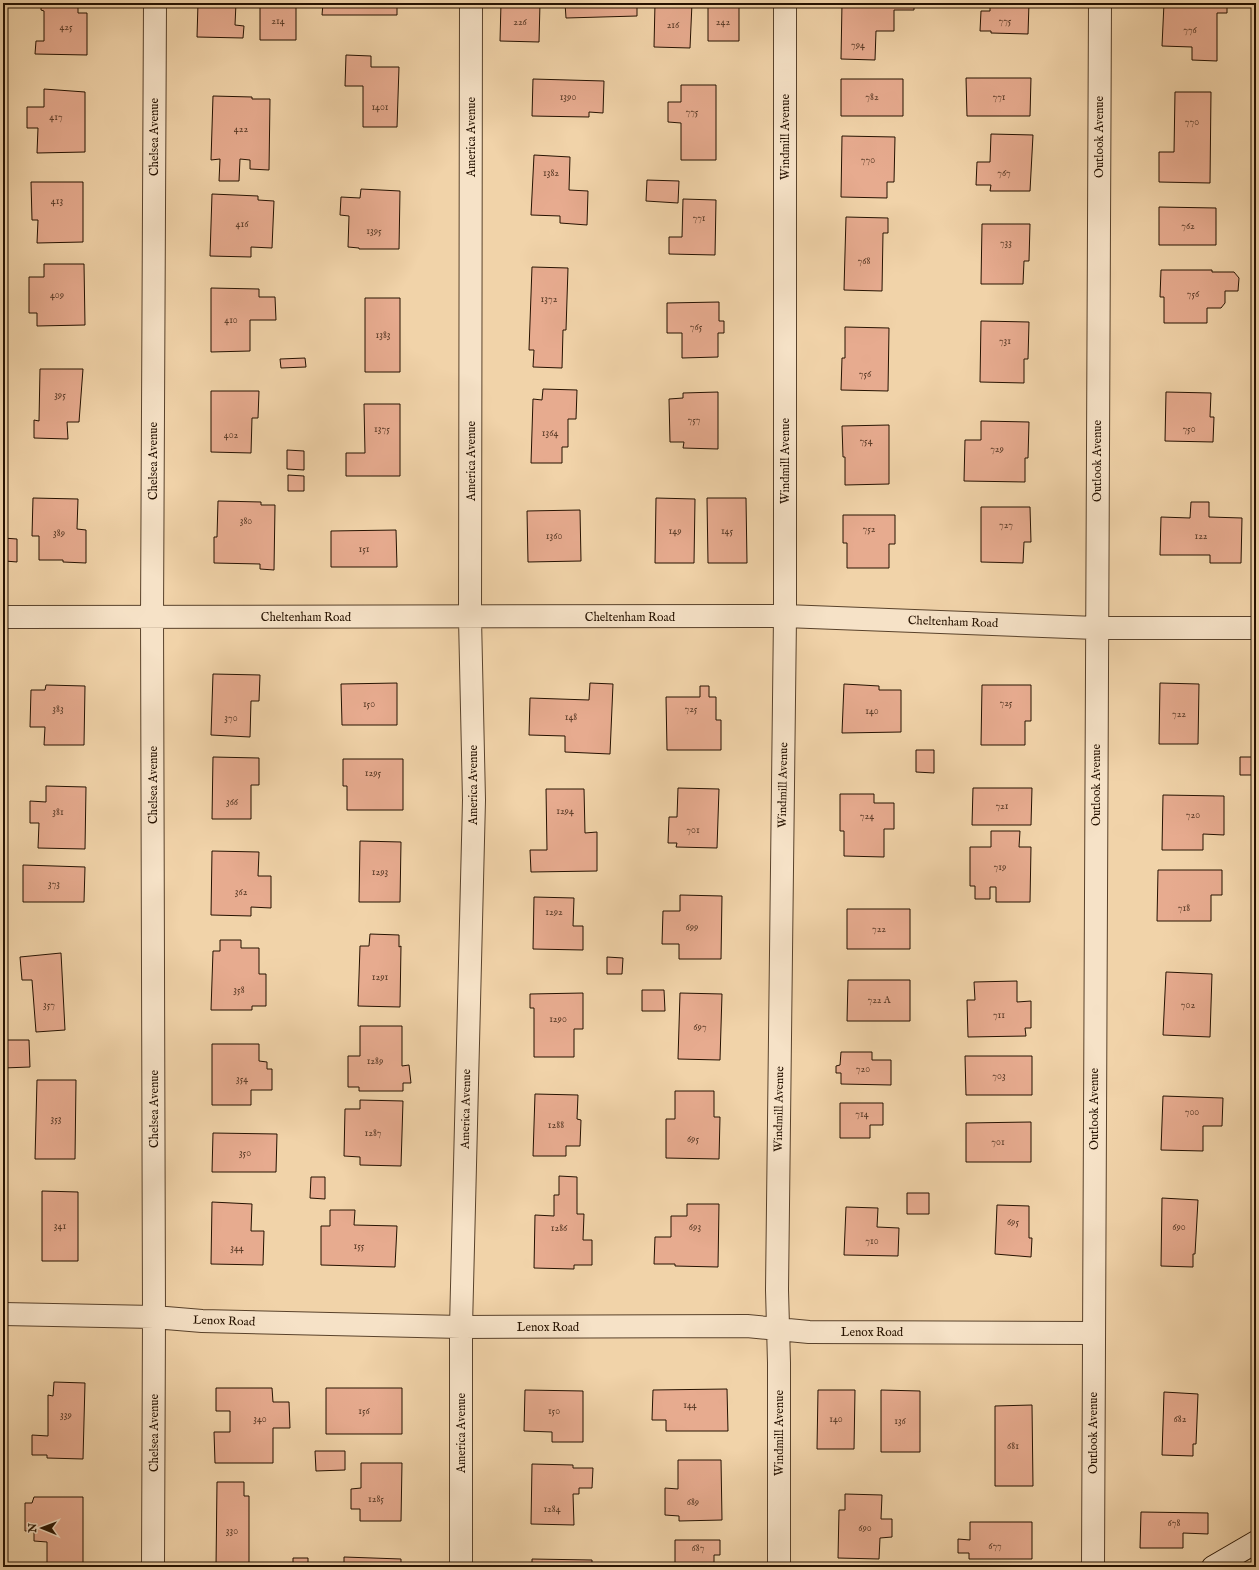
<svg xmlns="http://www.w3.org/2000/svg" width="1259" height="1570" font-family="'IM FELL English',serif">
	<rect width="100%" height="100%" fill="#f1d3a9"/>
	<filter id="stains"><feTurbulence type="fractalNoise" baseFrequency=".005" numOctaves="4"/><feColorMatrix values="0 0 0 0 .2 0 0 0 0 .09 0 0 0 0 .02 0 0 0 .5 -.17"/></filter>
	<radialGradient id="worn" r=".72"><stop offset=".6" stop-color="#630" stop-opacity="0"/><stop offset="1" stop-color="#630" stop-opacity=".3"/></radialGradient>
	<path fill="#e7ab8f" stroke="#261201" d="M41,3h37v10h9v42l-52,-1 1,-13h8v-30l-3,-1z
		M198,3h38l-1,22 9,1 -1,12 -46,-1z
		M260,3h36v37h-36z
		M323,3h74v12h-75z
		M501,3h39l-1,39 -39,-1z
		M565,3h72v13l-71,2z
		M655,3h37l-2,45 -36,-1z
		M708,3h31v38h-31z
		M842,3h72v7h-20v21h-18l-1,29 -34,-1z
		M990,3h39l-1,31 -37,-1v-2h-11l1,-20h9z
		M1164,3h63v10h-10v48l-25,-1v-13l-30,-1z
		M346,55l25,1v11h28l-2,60h-34v-41h-18z
		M966,78h65l-1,38h-63z
		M533,79l71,2 -1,32 -14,-1v5l-57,-1z
		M841,79h62v37h-62z
		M681,85h35v75h-35v-37l-13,-1v-20h13z
		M44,89l41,3v60l-48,1 1,-25h-11v-21h17z
		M1175,92h36l-1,91 -51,-1v-30h15z
		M213,96l39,1v2h18l-1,71 -19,-1v-9l-10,-1 -1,22h-20l1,-22 -9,1z
		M991,134l42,1 -3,56h-40l1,-6h-15l1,-23h13z
		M842,136l53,1 -1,45h-7v16l-46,-1z
		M534,155l36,2 -1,33 19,1 -1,34 -27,-2v-7l-29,-1z
		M647,180l32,1 -1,22 -32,-2z
		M31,182h52v60l-46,1 1,-23h-6z
		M361,189l39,2 -1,58h-40v-1l-11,-1 1,-31 -9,-1 1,-18 19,1z
		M212,194l46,2v4l16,1 -2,47 -21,-1v10l-41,-1z
		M683,199l33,1 -1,55 -46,-1v-17h13z
		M1159,207l57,1v37h-57z
		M846,217l42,1v15h-5l-1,58 -38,-1z
		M982,224h48l-1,37h-5l-1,23h-42z
		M44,264h40l1,61 -48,1v-13h-8v-36h15z
		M532,267l36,1 -2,62h-3l-1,38 -29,-1 1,-17h-5z
		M1161,270h51v2h22l5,6 -1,13h-13v12l-4,5h-14v15h-43v-26h-4z
		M211,288l48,1v8h16l1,23h-26v31l-39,1z
		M365,298h35v74h-35z
		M719,302v19h5v12h-6v24l-36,1v-25h-15v-30z
		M981,321l48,1 -1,37h-4v24l-44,-1z
		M845,327l44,1 -1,63 -47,-1 1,-32h3z
		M305,358l1,9 -25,1 -1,-9z
		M40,369h43l-4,53h-12l1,17 -34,-1v-18l5,1z
		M543,389l34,1 -1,29h-8v28h-6v16h-31l2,-64 9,1z
		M211,391h48l-1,27h-6l-1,35 -40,-1z
		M718,392v57l-35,-1 1,-6h-14l-1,-43 14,-1v-5z
		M1166,392l45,1 -1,24h4l-1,25 -48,-1z
		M364,404h36v72h-54v-23h19z
		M981,421l48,1 -1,36h-3v24l-61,-1 1,-41h16z
		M889,425v59l-44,1v-28h-2l-1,-31z
		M287,450l17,1v19l-17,-1z
		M288,475l16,1v15h-16z
		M33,498l45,1 -1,30 9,1v33l-23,-1v-2h-24v-24h-7z
		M656,498l39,1 -1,64h-39z
		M707,498h39l1,65h-39z
		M218,501l43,1v3h14l-1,65 -14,-1v-5l-46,-1v-26h3z
		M1191,502h18v15l33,1 -1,45h-31v-8h-50l1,-38 29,1z
		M981,507h49l1,35h-7l-1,21 -42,-1z
		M580,510l1,51 -53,1 -1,-51z
		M843,515h52v29h-6v24h-42v-25h-4z
		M396,530l1,37h-66v-36z
		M3,538l14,1v23l-12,-1v3h-2z
		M213,674l47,1 -1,26h-8l-1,36 -39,-2z
		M397,683v42h-55l-1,-41z
		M590,683l23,1 -3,70 -45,-2v-16l-36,-1 1,-37 59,2z
		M1160,683l39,1 -1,60h-39z
		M844,684l35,2v4h22v42l-59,1z
		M46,685l39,1 -1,59h-40l1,-18h-15l1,-37h14z
		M982,685h49v36h-6v24h-44z
		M700,686h9v11h7v23h5v30h-54l-1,-53h34z
		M916,750h18v23l-18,-1z
		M213,757l46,1v27h-8v34h-39z
		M1240,757h16v18h-16z
		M343,759h60v51h-56v-24h-4z
		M46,786l40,1 -1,62 -47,-1 1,-25h-9v-22l16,1z
		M678,788l41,1 -2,59 -41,-1 1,-4h-9l1,-26h8z
		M973,788h59l-1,37h-59z
		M546,789h38l1,44 12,-1v39l-66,1 -1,-22h17z
		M840,794h34v9h20v26h-10v28l-40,-1v-25h-4z
		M1163,795l61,1v39l-21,-1v16h-41z
		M991,831h29l-1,16h12l-1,55h-34v-15h-6v12h-15v-13h-5v-39h21z
		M360,841l41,1 -1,60h-41z
		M212,851l47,1 -1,24h13v32l-20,-1v9l-40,-1z
		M23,865l62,2 -1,35h-61z
		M1158,870h64v25h-11v26h-54z
		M680,895l42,1 -1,63h-42v-15h-17l1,-33h17z
		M534,897l40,1 -1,28h10v24l-50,-1z
		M847,909h63v40h-63z
		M370,934l29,1v12l2,-1 -1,61 -42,-1 2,-60h9z
		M220,940h21v8h18v26h7v32h-14v4h-41l2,-59h7z
		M61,953l4,77 -29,2 -4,-52h-10l-2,-23z
		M607,957l16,1 -1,16h-15z
		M1166,972l46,2 -2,63 -47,-2z
		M848,980h62v41h-63z
		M1017,981v21l14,-1v27h-6l1,8 -58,1 -1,-37h8l-1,-18z
		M642,990h22l1,21h-23z
		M583,993v36h-9v28h-40v-49h-4v-14z
		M680,993l42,1 -2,66 -42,-1z
		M360,1026h42v40l7,-1 2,18h-8v8h-44v-4h-11v-31h12z
		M3,1040h26l1,27 -27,1z
		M212,1044h47v17l8,1v7h5v21h-21v15h-39z
		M841,1052h31v8h19v25l-50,-1v-11h-5v-7l4,-1z
		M965,1056h67v39h-66z
		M37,1080h39l-1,79h-40z
		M675,1091h39v26h6l-1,42 -53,-1v-39h9z
		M535,1094l43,1 -1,24 4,1 -1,26h-14v10h-33z
		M1163,1096l60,2 -1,28h-19v25l-42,-1z
		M360,1100l43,1 -2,65 -41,-1v-8l-16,-1 1,-47h15z
		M840,1103h43v22h-13v13h-30z
		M1031,1122v40h-65v-39z
		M213,1133l64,1 -1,38h-64z
		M559,1176l18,1v37h7l-1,26h9v25h-18v4l-40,-1 1,-53 19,1v-21h5z
		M311,1177h14v22l-15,-1z
		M42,1191l36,1v69h-36z
		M907,1193h22v21h-22z
		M1162,1198l36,2 -3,54h-2v13l-32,-1z
		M212,1202l40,2 -1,27h13l-1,34 -52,-1z
		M687,1204h32l-1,63 -43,-1v-2h-21l1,-27h16v-21h16z
		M997,1205l32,1v32h3l-1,19 -36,-3z
		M846,1207l32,1 -1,19 22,1 -1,28 -54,-1z
		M330,1210h25l-1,15 43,1 -2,41 -74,-2v-39h9z
		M54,1382l31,1 -2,76 -36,-1v-3h-15v-20l16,1v-41l5,1z
		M216,1388h56l1,14h16l1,26h-17v35h-58l-1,-31h16v-21h-14z
		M326,1388h76v46h-76z
		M727,1389l1,42h-62v-11h-14l1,-30z
		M525,1390l58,1v51h-31v-10l-28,-1z
		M818,1390h37l-1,59h-37z
		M881,1390l39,1v61h-39z
		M1164,1392l34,2 -2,50h-3v12l-31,-1z
		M1032,1405l1,81h-38v-80z
		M315,1451h30v19l-29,1z
		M678,1460h43l1,60 -43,1v-5l-14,-1v-27l13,1z
		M361,1463h41l-1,58h-41v-12h-9v-20l10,-1z
		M532,1464l41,1v3h20l-1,20h-13v6h-6l1,31 -43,-1z
		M217,1482h27v14h5v71h-33z
		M845,1494l37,1 -1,24h11v18l-12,1 -1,21 -41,-1 1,-48h6z
		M34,1497h49v70h-36v-25l-13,-1v-10h-9v-28h7z
		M1141,1512l67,1v21l-25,-1v15h-43z
		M970,1522h62v37h-63v-6h-11v-14l12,1z
		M675,1540h45v15h-6v12h-39z
		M344,1557l57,2v8h-57z
		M293,1558h15v9h-15z
		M532,1559l60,1v7h-60z"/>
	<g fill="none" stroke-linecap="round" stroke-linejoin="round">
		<defs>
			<path id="street" d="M3,617l782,-1 311,12h160
				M3,1314l151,3 48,4 259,6 286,-1 62,6 284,1
				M153,1567l1,-250 -2,-700 3,-614
				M461,1567v-240l13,-527 -4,-182 1,-615
				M779,1567v-204l-2,-73 8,-674v-613
				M1093,1567l7,-1564"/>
			<path id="secondary" d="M1213,1567l43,-25"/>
		</defs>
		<use href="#street" stroke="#59422b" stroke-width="24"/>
		<use href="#secondary" stroke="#261201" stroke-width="24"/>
		<use href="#street" stroke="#f6e2c7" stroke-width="22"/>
		<use href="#secondary" stroke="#f6e2c7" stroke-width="22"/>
	</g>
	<g text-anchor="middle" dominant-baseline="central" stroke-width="3.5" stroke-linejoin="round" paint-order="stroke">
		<g font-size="10" fill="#563824">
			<text x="278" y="21">214</text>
			<text x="1005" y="21">775</text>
			<text x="520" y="22">226</text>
			<text x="723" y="22">242</text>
			<text x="673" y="25">216</text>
			<text x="66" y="27">425</text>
			<text x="1190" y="30">776</text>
			<text x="858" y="45">794</text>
			<text x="568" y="97">1390</text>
			<text x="872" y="97">782</text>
			<text x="999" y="97">771</text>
			<text x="380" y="107">1401</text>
			<text x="692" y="112">775</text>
			<text x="56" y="117">417</text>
			<text x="1192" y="122">770</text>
			<text x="241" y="129">422</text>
			<text x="868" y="160">770</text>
			<text x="551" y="173">1382</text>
			<text x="1004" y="173">767</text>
			<text x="57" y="201">413</text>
			<text x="699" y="218">771</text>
			<text x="242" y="224">416</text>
			<text x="1188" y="226">762</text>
			<text x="374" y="231">1395</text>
			<text x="1006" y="243">733</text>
			<text x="864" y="261">768</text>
			<text x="1193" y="294">756</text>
			<text x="57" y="295">409</text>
			<text x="549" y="299">1372</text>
			<text x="231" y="320">410</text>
			<text x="696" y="327">765</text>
			<text x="383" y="335">1383</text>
			<text x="1005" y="341">731</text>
			<text x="865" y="374">756</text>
			<text x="60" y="395">395</text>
			<text x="694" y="420">757</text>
			<text x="382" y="429">1375</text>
			<text x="1189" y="429">750</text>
			<text x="550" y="433">1364</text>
			<text x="231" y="435">402</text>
			<text x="866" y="441">754</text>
			<text x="997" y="449">729</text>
			<text x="246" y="521">380</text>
			<text x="1006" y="525">727</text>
			<text x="869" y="529">752</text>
			<text x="675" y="531">149</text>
			<text x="727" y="531">145</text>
			<text x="59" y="533">389</text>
			<text x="554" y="536">1360</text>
			<text x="1201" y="536">122</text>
			<text x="364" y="549">151</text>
			<text x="1006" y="703">725</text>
			<text x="369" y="704">150</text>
			<text x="58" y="709">383</text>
			<text x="691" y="709">725</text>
			<text x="872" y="711">140</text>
			<text x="1179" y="714">722</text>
			<text x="571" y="717">148</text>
			<text x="231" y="718">370</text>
			<text x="373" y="773">1295</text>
			<text x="232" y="802">366</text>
			<text x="1002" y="806">721</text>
			<text x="565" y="811">1294</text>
			<text x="58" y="812">381</text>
			<text x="1193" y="815">720</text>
			<text x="867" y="816">724</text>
			<text x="693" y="830">701</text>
			<text x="1000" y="867">719</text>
			<text x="380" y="872">1293</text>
			<text x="54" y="884">373</text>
			<text x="241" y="892">362</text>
			<text x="1184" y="908">718</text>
			<text x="554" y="912">1292</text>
			<text x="692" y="927">699</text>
			<text x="879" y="929">722</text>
			<text x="380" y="977">1291</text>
			<text x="239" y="990">358</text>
			<text x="879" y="1000">722 A</text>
			<text x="49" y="1005">357</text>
			<text x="1188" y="1005">702</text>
			<text x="999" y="1015">711</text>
			<text x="558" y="1019">1290</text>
			<text x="700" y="1027">697</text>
			<text x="375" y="1061">1289</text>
			<text x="863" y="1069">720</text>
			<text x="999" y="1076">703</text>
			<text x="242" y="1079">354</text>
			<text x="1192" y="1112">700</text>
			<text x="862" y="1114">714</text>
			<text x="56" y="1119">353</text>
			<text x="556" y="1125">1288</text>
			<text x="373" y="1133">1287</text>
			<text x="693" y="1139">695</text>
			<text x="998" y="1142">701</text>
			<text x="245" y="1153">350</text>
			<text x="1013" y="1222">695</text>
			<text x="60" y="1226">341</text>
			<text x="695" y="1227">693</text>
			<text x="1179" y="1227">690</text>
			<text x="559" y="1228">1286</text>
			<text x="872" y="1241">710</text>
			<text x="359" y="1246">155</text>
			<text x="237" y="1248">344</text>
			<text x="690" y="1405">144</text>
			<text x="364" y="1411">156</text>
			<text x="554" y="1411">150</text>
			<text x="66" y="1415">339</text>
			<text x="260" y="1419">340</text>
			<text x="836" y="1419">140</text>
			<text x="1180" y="1419">682</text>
			<text x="900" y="1421">136</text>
			<text x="1013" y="1446">681</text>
			<text x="376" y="1499">1285</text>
			<text x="693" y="1502">689</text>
			<text x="552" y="1509">1284</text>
			<text x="1174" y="1523">678</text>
			<text x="865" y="1528">690</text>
			<text x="232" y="1531">330</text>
			<text x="995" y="1546">677</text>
			<text x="698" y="1548">687</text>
		</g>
		<g font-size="12" fill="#261201" stroke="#f6e2c7">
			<text transform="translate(154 137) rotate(-90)">Chelsea Avenue</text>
			<text transform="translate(471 137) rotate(-90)">America Avenue</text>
			<text transform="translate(785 137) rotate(-90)">Windmill Avenue</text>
			<text transform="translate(1099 137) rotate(-90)">Outlook Avenue</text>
			<text transform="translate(153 461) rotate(-90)">Chelsea Avenue</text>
			<text transform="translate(471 461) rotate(-90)">America Avenue</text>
			<text transform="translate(785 461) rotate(-90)">Windmill Avenue</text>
			<text transform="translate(1097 461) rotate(-90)">Outlook Avenue</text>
			<text x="306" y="617">Cheltenham Road</text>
			<text x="630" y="617">Cheltenham Road</text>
			<text transform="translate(953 622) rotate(2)">Cheltenham Road</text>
			<text transform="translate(153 785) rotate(-90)">Chelsea Avenue</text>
			<text transform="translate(473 785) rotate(-90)">America Avenue</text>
			<text transform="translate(783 785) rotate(-89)">Windmill Avenue</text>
			<text transform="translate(1096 785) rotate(-90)">Outlook Avenue</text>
			<text transform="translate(154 1109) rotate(-90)">Chelsea Avenue</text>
			<text transform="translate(466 1109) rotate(-89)">America Avenue</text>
			<text transform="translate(779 1109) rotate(-89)">Windmill Avenue</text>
			<text transform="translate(1094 1109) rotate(-90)">Outlook Avenue</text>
			<text transform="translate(224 1321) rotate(2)">Lenox Road</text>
			<text x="548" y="1327">Lenox Road</text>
			<text x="872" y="1332">Lenox Road</text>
			<text transform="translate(154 1433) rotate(-90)">Chelsea Avenue</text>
			<text transform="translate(461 1433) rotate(-90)">America Avenue</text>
			<text transform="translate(779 1433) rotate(-90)">Windmill Avenue</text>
			<text transform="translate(1093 1433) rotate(-90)">Outlook Avenue</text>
		</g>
	</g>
	<rect width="1259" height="1570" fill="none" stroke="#f1d3a9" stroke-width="16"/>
	<rect x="4" y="4" width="1251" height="1562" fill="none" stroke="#261201" stroke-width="2"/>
	<rect x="8" y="8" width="1243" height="1554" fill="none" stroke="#261201"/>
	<g transform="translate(42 1528) rotate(271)" stroke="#f6e2c7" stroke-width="3" paint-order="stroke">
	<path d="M0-3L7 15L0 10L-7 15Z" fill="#261201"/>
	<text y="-6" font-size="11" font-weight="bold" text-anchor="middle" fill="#261201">N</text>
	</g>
	<rect width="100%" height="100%" filter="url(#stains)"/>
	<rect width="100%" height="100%" fill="url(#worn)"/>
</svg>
